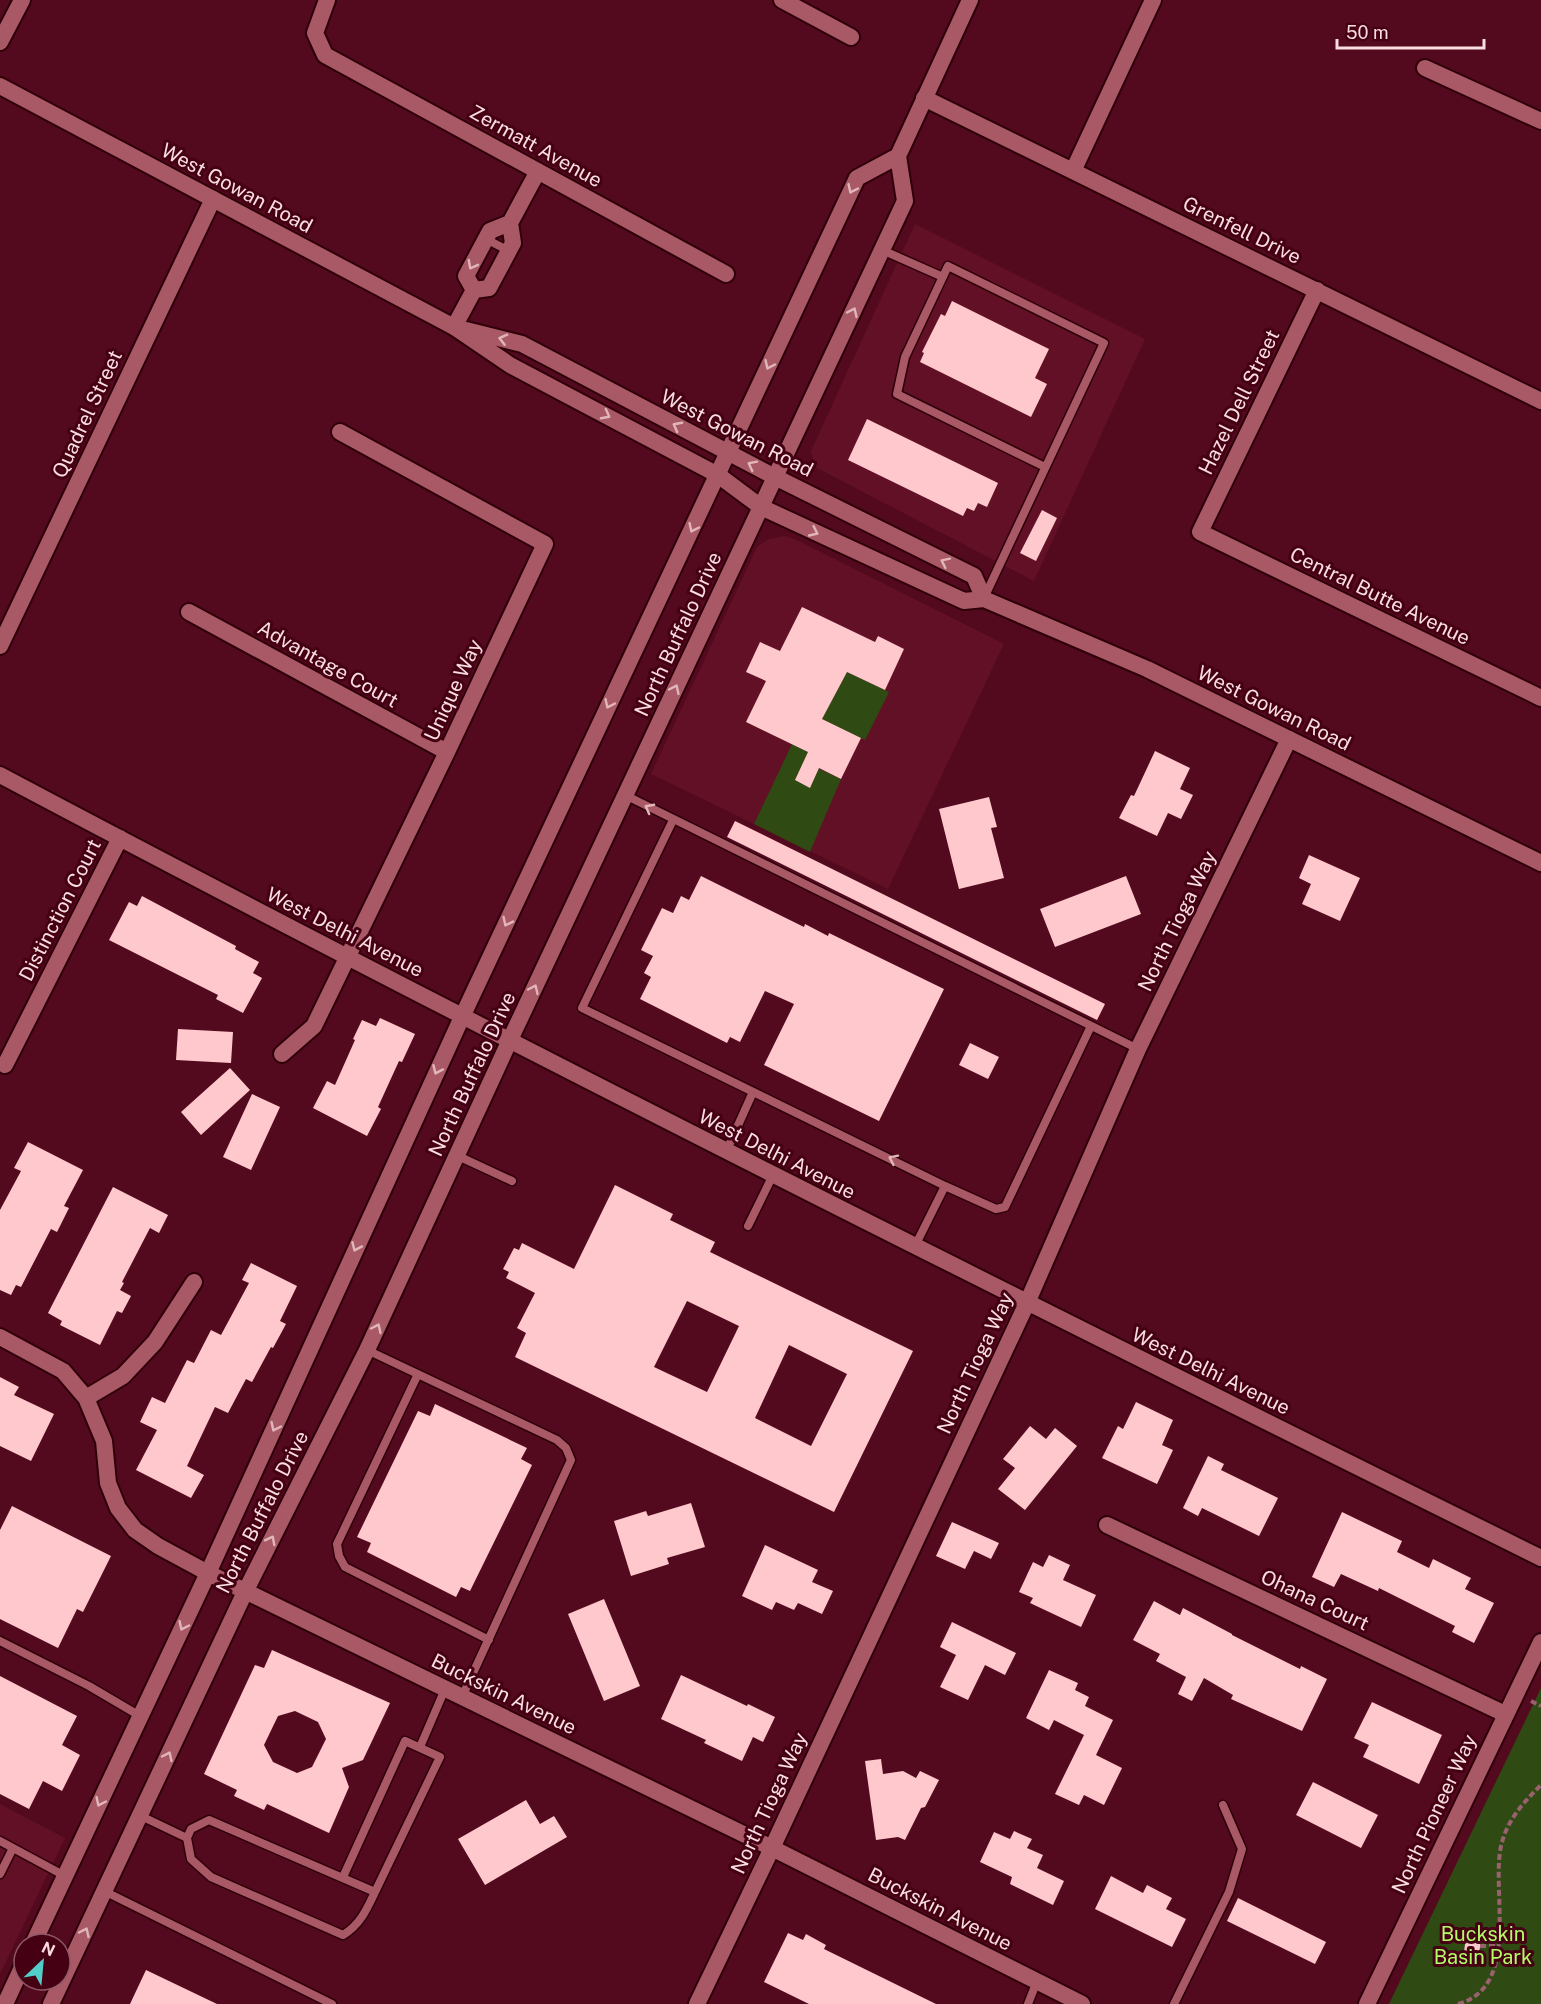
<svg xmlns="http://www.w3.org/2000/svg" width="1541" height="2004" font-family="'Public Sans',sans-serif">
	<rect width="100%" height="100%" fill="#530a1e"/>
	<path fill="#611025" d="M915,224l230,115 -111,242 -219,-114 -4,-16z
		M785,536l16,6 203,102 -116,245 -237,-115 106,-227 12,-8z
		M0,1804l65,34 -65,136z"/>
	<path fill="#2f4a13" d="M820,659l69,33 -24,48 -68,-33z
		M792,744l28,13 -5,10 26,12 -31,73 -56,-28z
		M1541,1688v316h-152z"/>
	<path fill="#fec8cd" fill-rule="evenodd" d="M952,301l97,48 -14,29 12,6 -16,33 -111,-55 4,-9 -2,-1 19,-38 4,2z
		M867,419l131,64 -11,24 -9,-4 -4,8 -7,-3 -4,8 -115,-56z
		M1042,510l15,8 -21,43 -16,-8z
		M802,607l73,35 3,-6 26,13 -19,41 -38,-18 -25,47 39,19 -20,41 -22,-11 -9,20 -15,-8 13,-28 -62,-30 20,-41 -20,-9 14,-30 20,9z
		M1155,751l35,17 -10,21 13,6 -12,24 -13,-6 -11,23 -38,-18 12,-23 3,1z
		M989,797l8,30 -6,1 13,50 -45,11 -20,-80z
		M735,821l370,183 -8,16 -370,-183z
		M1309,855l51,23 -20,43 -38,-17 9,-20 -12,-6z
		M701,876l103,51 1,-3 23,12 1,-3 115,56 -65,132 -115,-56 30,-61 -29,-13 -25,51 -10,-5 -3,6 -87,-44 11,-22 -7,-4 9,-17 -12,-6 21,-42 11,5 8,-17 8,4z
		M1126,876l15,38 -86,33 -15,-38z
		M142,896l94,50 -1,3 24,13 -6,11 9,5 -19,35 -27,-14 2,-4 -109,-55 20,-38 8,4z
		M380,1018l35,16 -13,28 -3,-1 -21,46 3,2 -14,27 -54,-28 14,-27 8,4 20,-45 -2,-1 9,-19 14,6z
		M178,1029l55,3 -2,31 -55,-3z
		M970,1043l29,14 -11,22 -29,-14z
		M230,1068l20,22 -49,45 -20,-23z
		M252,1094l28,13 -29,63 -28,-13z
		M28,1142l55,28 -19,36 5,2 -12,24 -6,-3 -30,58 -5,-2 -5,10 -11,-5v-80l21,-39 -7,-3z
		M615,1185l58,29 -3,6 45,22 -5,10 203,99 -79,161 -319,-155 11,-24 -9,-5 18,-35 -29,-15 3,-6 -6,-3 11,-21 5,2 3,-7 52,26zM687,1301l52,25 -32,66 -53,-25zM789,1345l58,29 -36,72 -56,-28z
		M113,1187l55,28 -9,18 -9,-5 -28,54 2,1 -4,7 11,6 -9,17 -5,-2 -17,34 -40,-20 2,-4 -14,-8z
		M251,1263l46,23 -17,35 6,3 -13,24 -2,-1 -19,35 -6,-3 -18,34 -13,-6 -28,59 17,9 -13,23 -55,-28 21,-40 -17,-8 12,-25 13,6 22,-43 7,3 17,-33 10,5 28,-52 -7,-3z
		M0,1377l19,10 -5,8 40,19 -23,47 -31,-15z
		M1136,1402l37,18 -11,25 11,5 -16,34 -55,-26 16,-32 5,3z
		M435,1404l92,44 -6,11 11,6 -62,126 -9,-4 -5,10 -89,-45 4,-9 -14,-6 61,-126 12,5z
		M1030,1426l16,13 9,-11 22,18 -52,64 -27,-21 17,-21 -12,-9z
		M1208,1456l16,8 -3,6 57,28 -19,38 -57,-28 -4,8 -15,-8z
		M691,1503l14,44 -38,11 2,6 -38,12 -17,-55 32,-10 2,5z
		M12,1506l99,50 -28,56 -6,-3 -19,39 -58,-29v-89z
		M1342,1512l60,29 -5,11 32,16 4,-9 38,19 -6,11 29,14 -20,40 -22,-11 3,-6 -76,-38 -1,3 -37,-17 -7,13 -22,-10z
		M952,1522l47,21 -8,16 -17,-8 -9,18 -29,-13z
		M765,1545l53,25 -6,12 21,9 -11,23 -24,-11 -4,7 -18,-8 -4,8 -30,-14z
		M1049,1555l21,10 -7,15 33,15 -15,32 -51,-24 3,-5 -14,-6 14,-30 10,5z
		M604,1599l36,87 -36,15 -36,-87z
		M1154,1601l26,14 3,-7 49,26v1l68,34 1,-3 26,13 -25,52 -71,-32 2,-4 -29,-17 -12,23 -14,-7 8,-17 -30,-16 4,-7 -27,-14z
		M952,1622l64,31 -11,22 -20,-10 -17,35 -28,-13 16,-32 -16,-8z
		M272,1650l118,53 -27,57 -21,8 7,19 -20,46 -62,-29 -3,6 -30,-14 3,-6 -33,-16 51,-109 9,3zM295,1711l23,11 8,17 -14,28 -15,6 -24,-11 -9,-17 14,-29z
		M1049,1670l29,13 -3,7 14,7 -4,9 28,14 -17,35 26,13 -18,37 -20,-10 -5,10 -24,-11 29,-59 -30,-15 -5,10 -23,-12z
		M681,1675l66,31 1,-2 27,13 -12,25 -10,-5 -11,24 -38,-18 2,-3 -45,-21z
		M0,1676l77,40 -15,29 18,10 -18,36 -19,-10 -14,28 -29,-15z
		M1372,1702l70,33 -23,49 -56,-27 6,-12 -15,-7z
		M881,1759l2,15 20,-3 13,7 4,-7 19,9 -14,27 -4,1 -16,32 -7,-3 -22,3 -11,-79z
		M1313,1782l65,33 -17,33 -65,-33z
		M526,1800l14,24 14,-8 13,21 -82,48 -27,-46z
		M1014,1831l18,8 -5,9 16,7 -6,13 27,13 -11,24 -43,-21 2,-7 -32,-15 14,-30 16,7z
		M1111,1876l32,17 4,-8 25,13 -6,11 20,10 -14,28 -77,-38z
		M1238,1898l88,44 -11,22 -88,-43z
		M788,1933l15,7 3,-6 20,11 -2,4 112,55h-127l-45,-22z
		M1466,1937l15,3 -2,14 -15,-2z
		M146,1970l71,34h-87z"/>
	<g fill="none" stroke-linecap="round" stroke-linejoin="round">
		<defs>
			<path id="service" d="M486,239l23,12
				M882,250l61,27
				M984,598l120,-255 -156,-77 -43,91 -8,37 148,73
				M625,795l513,254
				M673,820l-91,188 363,178 51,23 9,-2 86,-181
				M726,1152l27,-60
				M458,1156l54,25
				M748,1226l25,-51
				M915,1246l30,-60
				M367,1350l190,90 9,8 5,12 -109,237
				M418,1374l-81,170 2,12 6,11 144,73
				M0,1641l89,45 51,30
				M420,1747l25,-58
				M141,1816l46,22
				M0,1841l65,35
				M0,1874l13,-26
				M343,1877l62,-136 35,16 -65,135c-8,17 -15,33 -32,43l-132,-58 -20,-18 -4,-21 4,-9 18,-9 166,72
				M104,1891l228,113
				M1028,2004l9,-23
				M1174,2004l55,-112 13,-43 -19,-44"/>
			<path id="minor" d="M327,0l-12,33 10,22 401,219
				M782,0l69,37
				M0,42l22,-42
				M1425,68l116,53
				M924,98l617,303
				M1073,171l80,-171
				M474,290l15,-2 24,-45 -3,-20 28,-52
				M474,290l-8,-14 24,-45 20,-8
				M1317,290l-117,242 341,166
				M454,327l20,-37
				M189,612l258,140
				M0,646l213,-447
				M0,775c509,270 1025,527 1541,783
				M282,1054l32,-28 133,-274 98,-208 -205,-112
				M5,1065l115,-227
				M0,1337l63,34 23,27 18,43 4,42 10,25 17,22 23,16 50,27
				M86,1398l37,-22 32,-34 39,-60
				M1107,1525l398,189
				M697,2004l75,-156 255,-545 111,-254 151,-310"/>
			<path id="tertiary" d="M0,86l454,241 56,38 208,110 43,32 203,94 20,-2 163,70 394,194
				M466,330l56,14 253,133 199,99 10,23
				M208,1573l564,275 310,156
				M1367,2004l174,-362"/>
			<path id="secondary" d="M33,1944l175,-371 254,-556 395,-839 41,-22
				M5,2004l19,-41
				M51,2004l194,-412 122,-242 142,-308 396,-841 -7,-45 72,-156"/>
		</defs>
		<use href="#service" stroke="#2f000a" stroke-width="11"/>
		<use href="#minor" stroke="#2f000a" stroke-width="20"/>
		<use href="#tertiary" stroke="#2f000a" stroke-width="20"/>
		<use href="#secondary" stroke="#2f000a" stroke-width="20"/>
		<path stroke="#98626e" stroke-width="4" stroke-dasharray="6 3" stroke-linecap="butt" d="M1531,1701l10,5
			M1480,1946h19
			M1458,2004c63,-17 33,-112 43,-158 6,-26 22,-43 40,-61"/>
		<use href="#service" stroke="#a85965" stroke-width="8"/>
		<use href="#minor" stroke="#a85965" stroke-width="16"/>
		<use href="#tertiary" stroke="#a85965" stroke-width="16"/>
		<use href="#secondary" stroke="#a85965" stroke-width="16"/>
	</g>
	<defs><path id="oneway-chevron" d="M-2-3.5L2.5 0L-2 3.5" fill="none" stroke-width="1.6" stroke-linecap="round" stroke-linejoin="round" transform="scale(1.5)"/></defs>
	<g stroke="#e1b6bb">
		<use href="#oneway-chevron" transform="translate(852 189) rotate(115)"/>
		<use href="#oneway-chevron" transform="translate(472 265) rotate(118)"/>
		<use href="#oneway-chevron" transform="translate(853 312) rotate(-65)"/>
		<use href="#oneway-chevron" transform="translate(503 339) rotate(-166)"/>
		<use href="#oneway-chevron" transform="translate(769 365) rotate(115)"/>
		<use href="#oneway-chevron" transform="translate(606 415) rotate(28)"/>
		<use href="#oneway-chevron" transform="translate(677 426) rotate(-152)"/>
		<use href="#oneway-chevron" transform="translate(752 465) rotate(-153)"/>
		<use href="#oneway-chevron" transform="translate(693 528) rotate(115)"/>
		<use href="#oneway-chevron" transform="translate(814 532) rotate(25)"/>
		<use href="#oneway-chevron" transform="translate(945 562) rotate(-154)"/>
		<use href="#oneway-chevron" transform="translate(675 689) rotate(-65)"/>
		<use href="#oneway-chevron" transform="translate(609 704) rotate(115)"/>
		<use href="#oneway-chevron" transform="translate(649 808) rotate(-152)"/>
		<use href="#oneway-chevron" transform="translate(507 922) rotate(116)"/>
		<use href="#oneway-chevron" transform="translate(534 989) rotate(-65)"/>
		<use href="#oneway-chevron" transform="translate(437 1070) rotate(114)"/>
		<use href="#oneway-chevron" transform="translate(893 1159) rotate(-154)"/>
		<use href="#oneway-chevron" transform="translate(356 1247) rotate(114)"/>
		<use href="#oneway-chevron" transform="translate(377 1328) rotate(-65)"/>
		<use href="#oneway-chevron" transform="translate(275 1427) rotate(115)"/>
		<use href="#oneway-chevron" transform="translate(271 1540) rotate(-63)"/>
		<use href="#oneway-chevron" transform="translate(183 1626) rotate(115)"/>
		<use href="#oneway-chevron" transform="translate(168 1756) rotate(-65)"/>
		<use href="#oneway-chevron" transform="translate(100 1802) rotate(115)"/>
		<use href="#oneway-chevron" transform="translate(85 1932) rotate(-65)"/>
	</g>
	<g text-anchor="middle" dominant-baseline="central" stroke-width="6" stroke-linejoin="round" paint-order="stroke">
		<g font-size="20" fill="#f9dee0" stroke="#460014">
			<text transform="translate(536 146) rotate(29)">Zermatt Avenue</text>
			<text transform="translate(237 188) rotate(28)">West Gowan Road</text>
			<text transform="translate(1242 230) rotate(26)">Grenfell Drive</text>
			<text transform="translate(1239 402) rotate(-64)">Hazel Dell Street</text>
			<text transform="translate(87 414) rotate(-65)">Quadrel Street</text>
			<text transform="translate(737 433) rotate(27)">West Gowan Road</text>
			<text transform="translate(1380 596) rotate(26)">Central Butte Avenue</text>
			<text transform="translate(678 634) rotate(-65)">North Buffalo Drive</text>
			<text transform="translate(328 664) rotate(29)">Advantage Court</text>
			<text transform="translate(453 690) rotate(-65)">Unique Way</text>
			<text transform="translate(1274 708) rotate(26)">West Gowan Road</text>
			<text transform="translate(60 910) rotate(-63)">Distinction Court</text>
			<text transform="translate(1177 921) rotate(-64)">North Tioga Way</text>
			<text transform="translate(345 932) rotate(27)">West Delhi Avenue</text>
			<text transform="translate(472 1074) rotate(-65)">North Buffalo Drive</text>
			<text transform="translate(777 1154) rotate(27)">West Delhi Avenue</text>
			<text transform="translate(975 1363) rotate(-65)">North Tioga Way</text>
			<text transform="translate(1211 1371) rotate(26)">West Delhi Avenue</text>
			<text transform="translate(262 1512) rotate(-63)">North Buffalo Drive</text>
			<text transform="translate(1315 1600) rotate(25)">Ohana Court</text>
			<text transform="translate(504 1694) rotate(26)">Buckskin Avenue</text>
			<text transform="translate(769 1803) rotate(-65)">North Tioga Way</text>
			<text transform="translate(1434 1814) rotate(-65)">North Pioneer Way</text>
			<text transform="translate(940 1909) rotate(27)">Buckskin Avenue</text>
		</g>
		<g font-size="20" fill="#b2fc6a" stroke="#460014">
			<text x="1483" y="1934">Buckskin<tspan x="1483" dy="23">Basin Park</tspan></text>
		</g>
	</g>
	<g transform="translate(42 1962) rotate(26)"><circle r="28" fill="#460014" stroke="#8e5966" stroke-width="1.5"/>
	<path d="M0-4.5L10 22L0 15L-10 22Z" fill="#53cdc9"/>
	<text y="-9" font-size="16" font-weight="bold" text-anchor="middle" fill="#f9dee0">N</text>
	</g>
	<path d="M1337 39v9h147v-9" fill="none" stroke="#f9dee0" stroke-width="3"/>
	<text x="1346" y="39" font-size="18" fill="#f9dee0" stroke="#460014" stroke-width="4.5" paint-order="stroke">50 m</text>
</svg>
